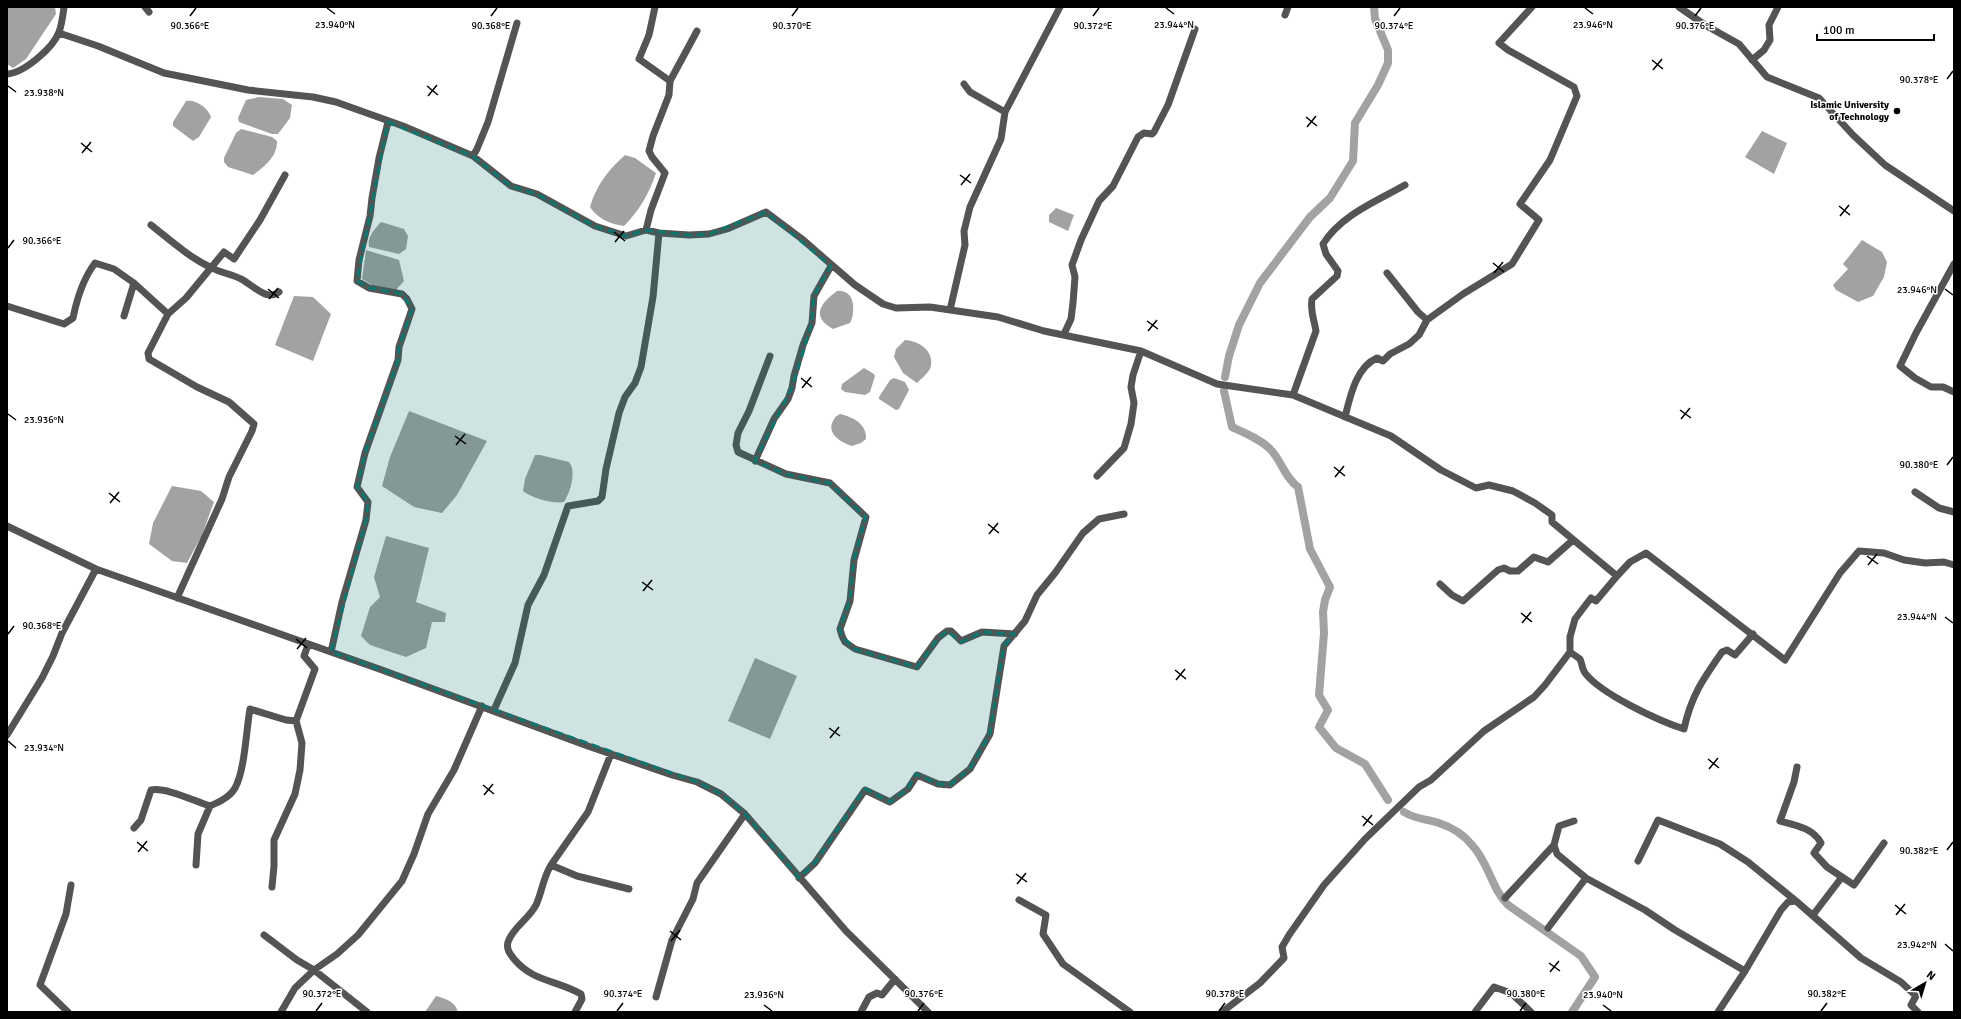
<svg xmlns="http://www.w3.org/2000/svg" width="1961" height="1019" font-family="Signika,sans-serif">
	<rect width="100%" height="100%" fill="#fff"/>
	<path fill="#a2a2a2" d="M7,7h48l1,7 -30,45 -13,9 -6,-4z
		M259,97l24,2 9,6 -2,13 -12,16h-6l-33,-12 -1,-4 8,-18z
		M186,101c10,-2 22,7 25,16l-12,20 -6,4 -20,-15v-4z
		M241,129l31,8 5,4c0,16 -11,24 -24,34l-25,-8 -4,-5v-4l12,-25z
		M1762,131l25,12 -13,31 -29,-17z
		M625,155l10,3 21,15c-7,21 -17,38 -32,53 -14,-2 -26,-7 -34,-19 6,-21 18,-37 35,-52z
		M1056,208l18,7 -6,16 -19,-9v-7z
		M381,222l23,7 4,7 -2,13 -7,5 -30,-7c-2,-10 5,-17 12,-25z
		M1862,240l20,12 5,10 -3,15 -11,19 -15,6 -22,-12 -3,-5 15,-16 -5,-5z
		M366,250l33,10 5,21 -8,9 -19,-2 -15,-9z
		M837,291c18,-2 19,20 13,32l-17,6c-23,-13 -12,-26 4,-38z
		M294,296l19,1 18,17 -18,47 -38,-16z
		M905,340c15,1 31,12 25,29 -3,5 -9,10 -13,14l-14,-10 -9,-16 2,-8z
		M864,368l10,6 1,2 -5,16 -5,3 -20,-3 -4,-3 1,-5z
		M894,378l11,4 4,8 -10,19 -3,1 -17,-11v-2l11,-17z
		M409,411l78,30 -30,54 -15,18 -28,-6 -32,-21 8,-29z
		M840,414c13,3 27,10 26,25l-5,4 -9,3c-10,-3 -26,-12 -19,-25 2,-4 3,-5 7,-7z
		M535,455h5l29,7c8,9 1,31 -5,40 -11,2 -33,-4 -41,-11l2,-12z
		M172,486l29,5 13,11 -12,33 -15,28 -15,-2 -23,-17 4,-21z
		M386,536l43,12 -13,54 30,11 -1,9h-13l-6,26 -20,9 -36,-12 -9,-9 9,-29 10,-10 -6,-20z
		M755,658l42,18 -27,63 -42,-18z
		M436,996c10,3 19,5 22,16h-33z"/>
	<g fill="none" stroke-linecap="round" stroke-linejoin="round">
		<path stroke="#a2a2a2" stroke-width="8" d="M1225,377l4,-21 10,-31 21,-42 50,-66 20,-19 23,-37 2,-38 23,-38 10,-22v-13l-13,-31 -1,-12
			M1224,391l8,36c13,6 28,12 38,22 12,12 14,28 28,38l12,62 20,38 -5,13 -2,12 1,21 -5,62 9,15 -9,17 17,21 29,16 23,36
			M1404,812c11,7 22,7 35,11 12,4 25,12 33,22 17,18 19,43 36,60l73,51 14,21 -23,35"/>
		<path stroke="#545454" stroke-width="7" d="M145,7l4,5
			M655,7l-6,28 -10,24 31,22
			M1679,7l26,18 34,19 28,33 52,21 34,37 32,30 69,46
			M1285,15l3,-8
			M59,33l39,13 66,27 84,17 65,7 23,5 67,24 70,30 4,-7 11,-27 29,-99
			M1752,60l12,-10 6,-10 -1,-15 9,-18
			M7,74c17,-1 46,-26 52,-42 3,-8 4,-17 5,-25
			M1005,112l55,-105
			M473,156l38,30 26,8 58,32 31,10 20,-6 13,3 30,2 20,-1 18,-5 39,-17 36,27 53,46 28,19 13,4 34,-1 68,10 46,14 97,20 76,33 76,11 98,41 50,34 35,18 13,-3 24,6 22,12 17,12v7l65,54 13,-14 16,-9 139,107 55,-87 19,-22 25,2 20,7 21,3 19,-1 10,3
			M151,225c19,15 39,33 61,43 9,5 20,6 29,11 11,5 25,23 38,13
			M646,230l5,-20 14,-37 -13,-16 -3,-6 4,-15 16,-41 1,-14 27,-50
			M1954,264l-38,69 -16,33 15,12 16,9h12l11,5
			M1387,273l31,39 9,8 36,-26 49,-30 27,-44 -19,-16 30,-44 27,-64 -3,-9 -66,-37 -9,-7 33,-36
			M134,283l34,31
			M7,306l57,18 9,-6c4,-20 10,-39 22,-55l19,6 20,14 -10,33
			M950,310l15,-65 -1,-14 6,-24 31,-68 4,-27 -35,-20 -6,-8
			M1064,334l7,-15 2,-16 2,-26 -3,-12 9,-25 18,-39 14,-15 25,-49 6,-4 8,1 2,-2 14,-27 27,-76
			M770,356l-21,55 -11,22 -2,12 2,7 48,22 44,9 36,34 -12,43 -4,41 -10,28 2,7 3,6 10,7 62,18 21,-29 9,-7h4l10,10 21,-9 33,2
			M1293,395l23,-64c-2,-12 -6,-20 -4,-32l25,-23 1,-5 -12,-17 -3,-10c18,-29 54,-43 82,-59
			M1345,417c5,-20 11,-50 32,-59l6,3 7,-7 19,-10 10,-9 8,-15
			M755,461l19,-42 14,-20 4,-11 2,-12 9,-31 9,-22 2,-27 17,-30
			M1097,476l27,-28 7,-24 3,-21 -3,-16 2,-12 8,-24
			M1915,492l24,16 15,4
			M7,526l89,43 286,101 203,75 87,30 25,7 24,12 24,20 101,117 82,81
			M1440,584l12,11 11,6 35,-31 6,-2 6,3h8l16,-14 14,5 25,-22
			M177,598l45,-99 7,-22 23,-46 2,-7 -25,-22 -32,-15 -48,-28 -1,-6 20,-39 18,-16 38,-46 10,7 26,-39 25,-45
			M331,652l11,-50 24,-82 2,-18 -11,-15 8,-34 33,-93 1,-13 13,-38 -5,-10 -5,-5 -33,-6 -12,-7 2,-21 11,-44 2,-18 7,-40 9,-36
			M1570,652l10,7c2,4 2,10 5,14 16,21 74,48 99,56 7,-33 19,-50 38,-77l5,-2 8,5 18,-21
			M494,710l21,-47 13,-58 16,-30 24,-69 30,-5 4,-4 4,-28 13,-56 6,-16 10,-14 6,-16 12,-70 6,-64
			M7,735l35,-57 11,-22 9,-23 34,-64
			M1797,767l-3,15 -14,39c15,4 33,7 41,22l-7,10 13,14 15,10 -29,38
			M1574,821l-15,5 -5,19 3,9 29,24 59,32 30,20 70,41 36,-61 7,-8 8,-1 65,57 40,24 15,14 -5,9 7,7
			M134,828l7,-8 10,-30c15,-3 43,11 59,16
			M1638,861l20,-41 62,24 28,18 48,39
			M196,865l2,-31 12,-28c9,-4 20,-9 25,-18 10,-18 11,-57 15,-79l36,11 10,1
			M551,865l37,-53 23,-58
			M1842,877l12,8 30,-42
			M799,878l16,-15 50,-73 25,12 18,-13 9,-14 21,9 12,1 20,-16 20,-35 14,-88 21,-25 12,-26 18,-22 28,-40 16,-14 25,-5
			M272,887l2,-21v-26l21,-46 5,-24 2,-27 -6,-22 19,-52 -11,-13 4,-11
			M1505,898l49,-53
			M1019,900l27,15 -3,19 20,30 67,48
			M1548,928l38,-50
			M264,935l33,25 17,10 53,42
			M656,997l16,-57 21,-41 4,-16 48,-69
			M68,1012l-28,-27 26,-71 5,-29
			M281,1012l14,-24 19,-18 23,-16 21,-19 44,-54 12,-27 14,-40 26,-44 28,-64
			M575,1012l7,-13 -1,-5c-24,-14 -48,-12 -67,-35 -4,-5 -8,-10 -6,-17 5,-15 21,-23 28,-37 6,-13 7,-27 15,-40l26,11 52,13
			M861,1012l8,-15 8,-4 5,2 13,-16
			M1222,1012l38,-29 24,-25 -2,-11 7,-12 35,-50 41,-46 54,-52 12,-7 53,-49 50,-34 11,-12 25,-33v-15l5,-18 16,-21 5,3 21,-25
			M1475,1012l19,-25 17,6 20,19
			M1718,1012l27,-41"/>
	</g>
	<path fill="#0f766e" fill-opacity="0.2" stroke="#0f766e" stroke-width="3" stroke-dasharray="8 5" stroke-linejoin="round" d="M388,122l85,34 38,30 26,8 58,32 31,10 20,-6 43,5 20,-1 57,-22 65,54 -17,30 -2,27 -20,65 -37,73 31,13 44,9 36,34 -12,43 -4,41 -10,28 2,7 13,13 62,18 21,-29 9,-7 14,11 21,-10 33,2 -11,12 -14,88 -20,35 -20,16 -12,-1 -22,-10 -8,15 -18,13 -25,-13 -50,74 -16,15 -54,-64 -24,-20 -24,-12 -366,-130 35,-132 2,-18 -11,-15 8,-34 33,-93 1,-13 13,-38 -10,-15 -33,-6 -12,-7z"/>
	<path fill="none" stroke="#000" stroke-width="1.5" d="M327,8l8,6M1166,8l8,6M1585,8l8,6M190,16l6,-8M491,16l6,-8M792,16l6,-8M1093,16l6,-8M1394,16l6,-8M1695,16l6,-8M1652,60l11,9M1653,70l9,-11M1947,79l6,-8M8,86l8,6M427,86l11,9M428,96l9,-11M1306,117l11,9M1307,127l9,-11M81,143l11,9M82,153l9,-11M960,175l11,8M961,185l9,-11M1839,206l11,9M1840,216l9,-11M614,232l11,9M615,242l9,-11M8,248l6,-8M1493,263l11,9M1494,273l9,-11M268,289l11,9M1945,289l8,6M269,299l9,-11M1147,321l11,8M1148,331l9,-11M801,378l11,9M802,388l9,-11M1680,410l11,8M8,414l8,6M1681,419l9,-11M455,436l11,8M456,445l9,-11M1947,465l6,-8M1334,467l11,9M1335,477l9,-11M109,493l11,9M110,503l9,-11M988,524l11,9M989,534l9,-11M1867,556l11,8M1868,565l9,-11M642,582l11,8M643,591l9,-11M1521,613l11,9M1945,617l8,6M1522,623l9,-11M8,634l6,-8M296,639l11,9M297,649l9,-11M1175,670l11,9M1176,680l9,-11M829,728l11,8M830,738l9,-11M8,741l8,7M1708,759l11,9M1709,769l9,-11M483,785l11,9M484,795l9,-11M1362,816l11,9M1363,826l9,-11M137,842l11,9M1947,850l6,-8M138,852l9,-11M1016,874l11,8M1017,884l9,-11M1895,905l11,9M1896,915l9,-11M670,931l11,9M671,941l9,-11M1945,944l8,7M1549,963l11,8M1550,972l9,-11M764,1005l8,6M1603,1005l8,6M316,1011l6,-8M617,1011l6,-8M918,1011l6,-8M1219,1011l6,-8M1520,1011l6,-8M1821,1011l6,-8"/>
	<circle fill="#000" stroke="#fff" stroke-width="1.5" cx="1897" cy="111" r="4"/>
	<g text-anchor="middle" dominant-baseline="central" stroke-width="3" stroke-linejoin="round" paint-order="stroke">
		<g font-size="10" font-weight="bold" fill="#000" stroke="#fff" text-anchor="end">
			<text x="1889" y="105">Islamic University<tspan x="1889" dy="12">of Technology</tspan></text>
		</g>
	</g>
	<g font-size="10" text-anchor="middle" fill="#000" stroke="#fff" stroke-width="3" stroke-linejoin="round" paint-order="stroke">
		<text x="335" y="28">23.940°N</text>
		<text x="1174" y="28">23.944°N</text>
		<text x="1593" y="28">23.946°N</text>
		<text x="190" y="29">90.366°E</text>
		<text x="491" y="29">90.368°E</text>
		<text x="792" y="29">90.370°E</text>
		<text x="1093" y="29">90.372°E</text>
		<text x="1394" y="29">90.374°E</text>
		<text x="1695" y="29">90.376°E</text>
		<text x="1919" y="83">90.378°E</text>
		<text x="44" y="96">23.938°N</text>
		<text x="42" y="244">90.366°E</text>
		<text x="1917" y="293">23.946°N</text>
		<text x="44" y="423">23.936°N</text>
		<text x="1919" y="468">90.380°E</text>
		<text x="1917" y="620">23.944°N</text>
		<text x="42" y="629">90.368°E</text>
		<text x="44" y="751">23.934°N</text>
		<text x="1919" y="854">90.382°E</text>
		<text x="1917" y="948">23.942°N</text>
		<text x="322" y="997">90.372°E</text>
		<text x="623" y="997">90.374°E</text>
		<text x="924" y="997">90.376°E</text>
		<text x="1225" y="997">90.378°E</text>
		<text x="1526" y="997">90.380°E</text>
		<text x="1827" y="997">90.382°E</text>
		<text x="764" y="998">23.936°N</text>
		<text x="1603" y="998">23.940°N</text>
	</g>
	<rect width="1961" height="1019" fill="none" stroke="#000000" stroke-width="16"/>
	<g transform="translate(1925 983) rotate(38)" stroke="#ffffff" stroke-width="3" paint-order="stroke">
	<path d="M0-3L7 15L0 10L-7 15Z" fill="#000000"/>
	<text y="-6" font-size="11" font-weight="bold" text-anchor="middle" fill="#000000">N</text>
	</g>
	<path d="M1817 34v6h117v-6" fill="none" stroke="#000000" stroke-width="2"/>
	<text x="1823" y="34" font-size="12" fill="#000000" stroke="#ffffff" stroke-width="3" paint-order="stroke">100 m</text>
</svg>
